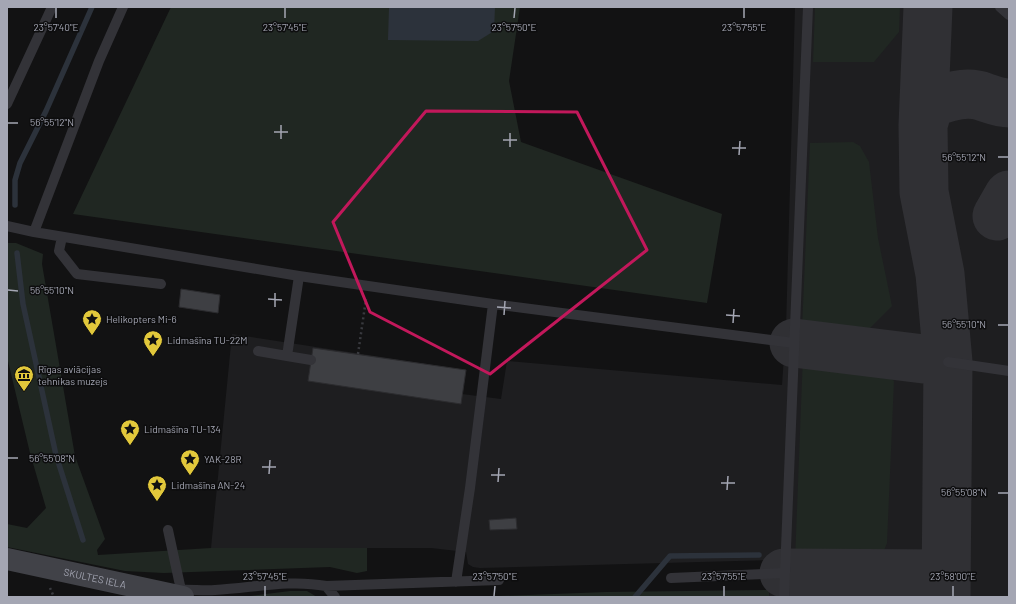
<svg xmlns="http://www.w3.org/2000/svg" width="1016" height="604" font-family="Barlow,sans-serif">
	<rect width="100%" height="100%" fill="#121213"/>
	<path fill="#1e1e20" d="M795,7h214v590h-240l2,-37 -291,8 -7,-1 -5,-3 -2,-12 -35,-4h-220l21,-214 234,36 -4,24 39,5 6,-38 275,24 4,-57z"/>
	<path fill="#202722" d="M171,7h349l-11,74 12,61 201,72 -15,89 -634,-89z
		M815,7h85l-1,25 -25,30h-61z
		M853,142l7,4 9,16 9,76 14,68 -29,29 -61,-6 8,-186z
		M7,243h9l27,11 -1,10 33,192 30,83 -8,11 1,5 113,-7h156v23l-10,2 -27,-6 -166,6 -39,-2 -118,-24v-23l20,4 19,-20 -16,-55 -23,-96z
		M803,354l71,10 20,17 -7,162 -4,10 -21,7 -67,1z
		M769,590v7h-298l135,-5z
		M290,591h17l10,6h-74z
		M790,592l55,1 21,4h-76z"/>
	<path fill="#2c323b" d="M389,7h106l-1,24 -16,10 -90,-1z"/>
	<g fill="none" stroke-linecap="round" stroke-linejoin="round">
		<path stroke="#2c323b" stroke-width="5.5" d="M15,205v-25l5,-17 26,-52 46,-104
			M17,253l6,51 33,151 27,85
			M635,597l35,-41 89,-1"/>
		<path stroke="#303034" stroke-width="49" d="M928,7l-5,118 1,67 16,82 8,88 -2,235
			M923,125l6,-21c17,-7 37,-14 55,-7 9,3 16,6 25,6
			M997,216l12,-21
			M794,343l154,19
			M784,573l162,1"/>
	</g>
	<path fill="#3e3f43" stroke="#2c2c2f" d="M181,289l39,6 -2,18 -39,-6z
		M313,348l153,22 -5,34 -153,-23z
		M516,518l1,11 -27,1 -1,-10z"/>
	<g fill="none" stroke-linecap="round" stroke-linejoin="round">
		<path stroke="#393a3f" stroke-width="2.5" stroke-dasharray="2 3" stroke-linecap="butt" d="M358,354l8,-55
			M50,588l4,9"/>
		<path stroke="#333338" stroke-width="10" d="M1000,7l9,8
			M7,104l45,-97
			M7,226l27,6 265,44 194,28 301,39
			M34,232l65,-171 24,-54
			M62,237l-3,14 18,23 84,10
			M299,276l-12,80 24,4
			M258,351l29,5
			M948,362l61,9
			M168,530l13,60
			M671,578l113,-5
			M456,582l14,-94 23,-184
			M326,586l9,11
			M178,590c12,-1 25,1 37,0 38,-2 74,-11 111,-4l173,-6
			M784,597l24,-590"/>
		<path stroke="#414248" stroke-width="22" id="s1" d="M7,559l176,38"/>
	</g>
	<path fill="none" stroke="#c2185b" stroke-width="3" stroke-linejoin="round" d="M426,111l151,1 70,138 -157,124 -120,-62 -37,-90z"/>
	<path fill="none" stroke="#a4a6b3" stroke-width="1.5" d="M56,18v-10M285,18v-10M514,18l1,-10M744,18v-10M8,123h10M274,132h14M281,139v-14M503,140h14M510,147v-14M732,148h14M739,155l1,-14M998,157h10M8,290l10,1M268,299l14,1M275,307v-14M497,307l14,1M504,315l1,-14M726,315l14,1M733,323l1,-14M998,325h10M8,458h10M262,467h14M269,474l1,-14M491,475h14M498,482l1,-14M721,483h14M727,490l1,-14M998,493h10M265,596v-10M494,596l1,-10M724,596v-10M953,596v-10"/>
	<defs>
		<symbol id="sight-pin" viewBox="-11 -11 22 30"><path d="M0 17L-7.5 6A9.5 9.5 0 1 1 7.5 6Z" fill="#e2c83b" stroke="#0d0d0e"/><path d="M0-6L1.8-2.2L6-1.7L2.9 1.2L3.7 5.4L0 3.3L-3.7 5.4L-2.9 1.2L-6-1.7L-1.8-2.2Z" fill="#111"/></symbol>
		<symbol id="museum-pin" viewBox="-11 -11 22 30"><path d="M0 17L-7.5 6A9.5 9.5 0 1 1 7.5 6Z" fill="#e2c83b" stroke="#0d0d0e"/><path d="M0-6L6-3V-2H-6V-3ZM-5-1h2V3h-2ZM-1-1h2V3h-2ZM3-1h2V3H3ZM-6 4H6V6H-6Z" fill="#111"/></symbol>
	</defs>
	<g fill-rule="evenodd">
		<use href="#sight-pin" x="81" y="308" width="22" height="30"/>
		<use href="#sight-pin" x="142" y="329" width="22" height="30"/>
		<use href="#museum-pin" x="13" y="364" width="22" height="30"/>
		<use href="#sight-pin" x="119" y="418" width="22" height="30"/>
		<use href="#sight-pin" x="179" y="448" width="22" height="30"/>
		<use href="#sight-pin" x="146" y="474" width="22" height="30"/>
	</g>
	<g text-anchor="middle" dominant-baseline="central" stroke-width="3" stroke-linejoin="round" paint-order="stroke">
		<g font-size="10" fill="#a4a6b3" stroke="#0d0d0e" text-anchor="start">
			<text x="106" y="319">Helikopters Mi-6</text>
			<text x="167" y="340">Lidmašīna TU-22M</text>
			<text x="38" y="369">Rīgas aviācijas<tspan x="38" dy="12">tehnikas muzejs</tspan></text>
			<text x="144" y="429">Lidmašīna TU-134</text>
			<text x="204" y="459">YAK-28R</text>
			<text x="171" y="485">Lidmašīna AN-24</text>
		</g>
		<g font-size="10" fill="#a4a6b3" stroke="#0d0d0e">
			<text stroke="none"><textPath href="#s1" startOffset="90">SKULTES IELA</textPath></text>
		</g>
	</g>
	<g font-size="10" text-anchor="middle" fill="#a4a6b3" stroke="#0d0d0e" stroke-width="3" stroke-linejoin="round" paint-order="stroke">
		<text x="56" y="31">23°57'40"E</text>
		<text x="285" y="31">23°57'45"E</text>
		<text x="514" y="31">23°57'50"E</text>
		<text x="744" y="31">23°57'55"E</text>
		<text x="52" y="126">56°55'12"N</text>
		<text x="964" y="161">56°55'12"N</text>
		<text x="52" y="294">56°55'10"N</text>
		<text x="964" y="328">56°55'10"N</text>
		<text x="52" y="462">56°55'08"N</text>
		<text x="964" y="496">56°55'08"N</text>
		<text x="265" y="580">23°57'45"E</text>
		<text x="495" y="580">23°57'50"E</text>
		<text x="724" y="580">23°57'55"E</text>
		<text x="953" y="580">23°58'00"E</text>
	</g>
	<rect width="1016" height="604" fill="none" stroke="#a4a6b3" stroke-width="16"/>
</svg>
